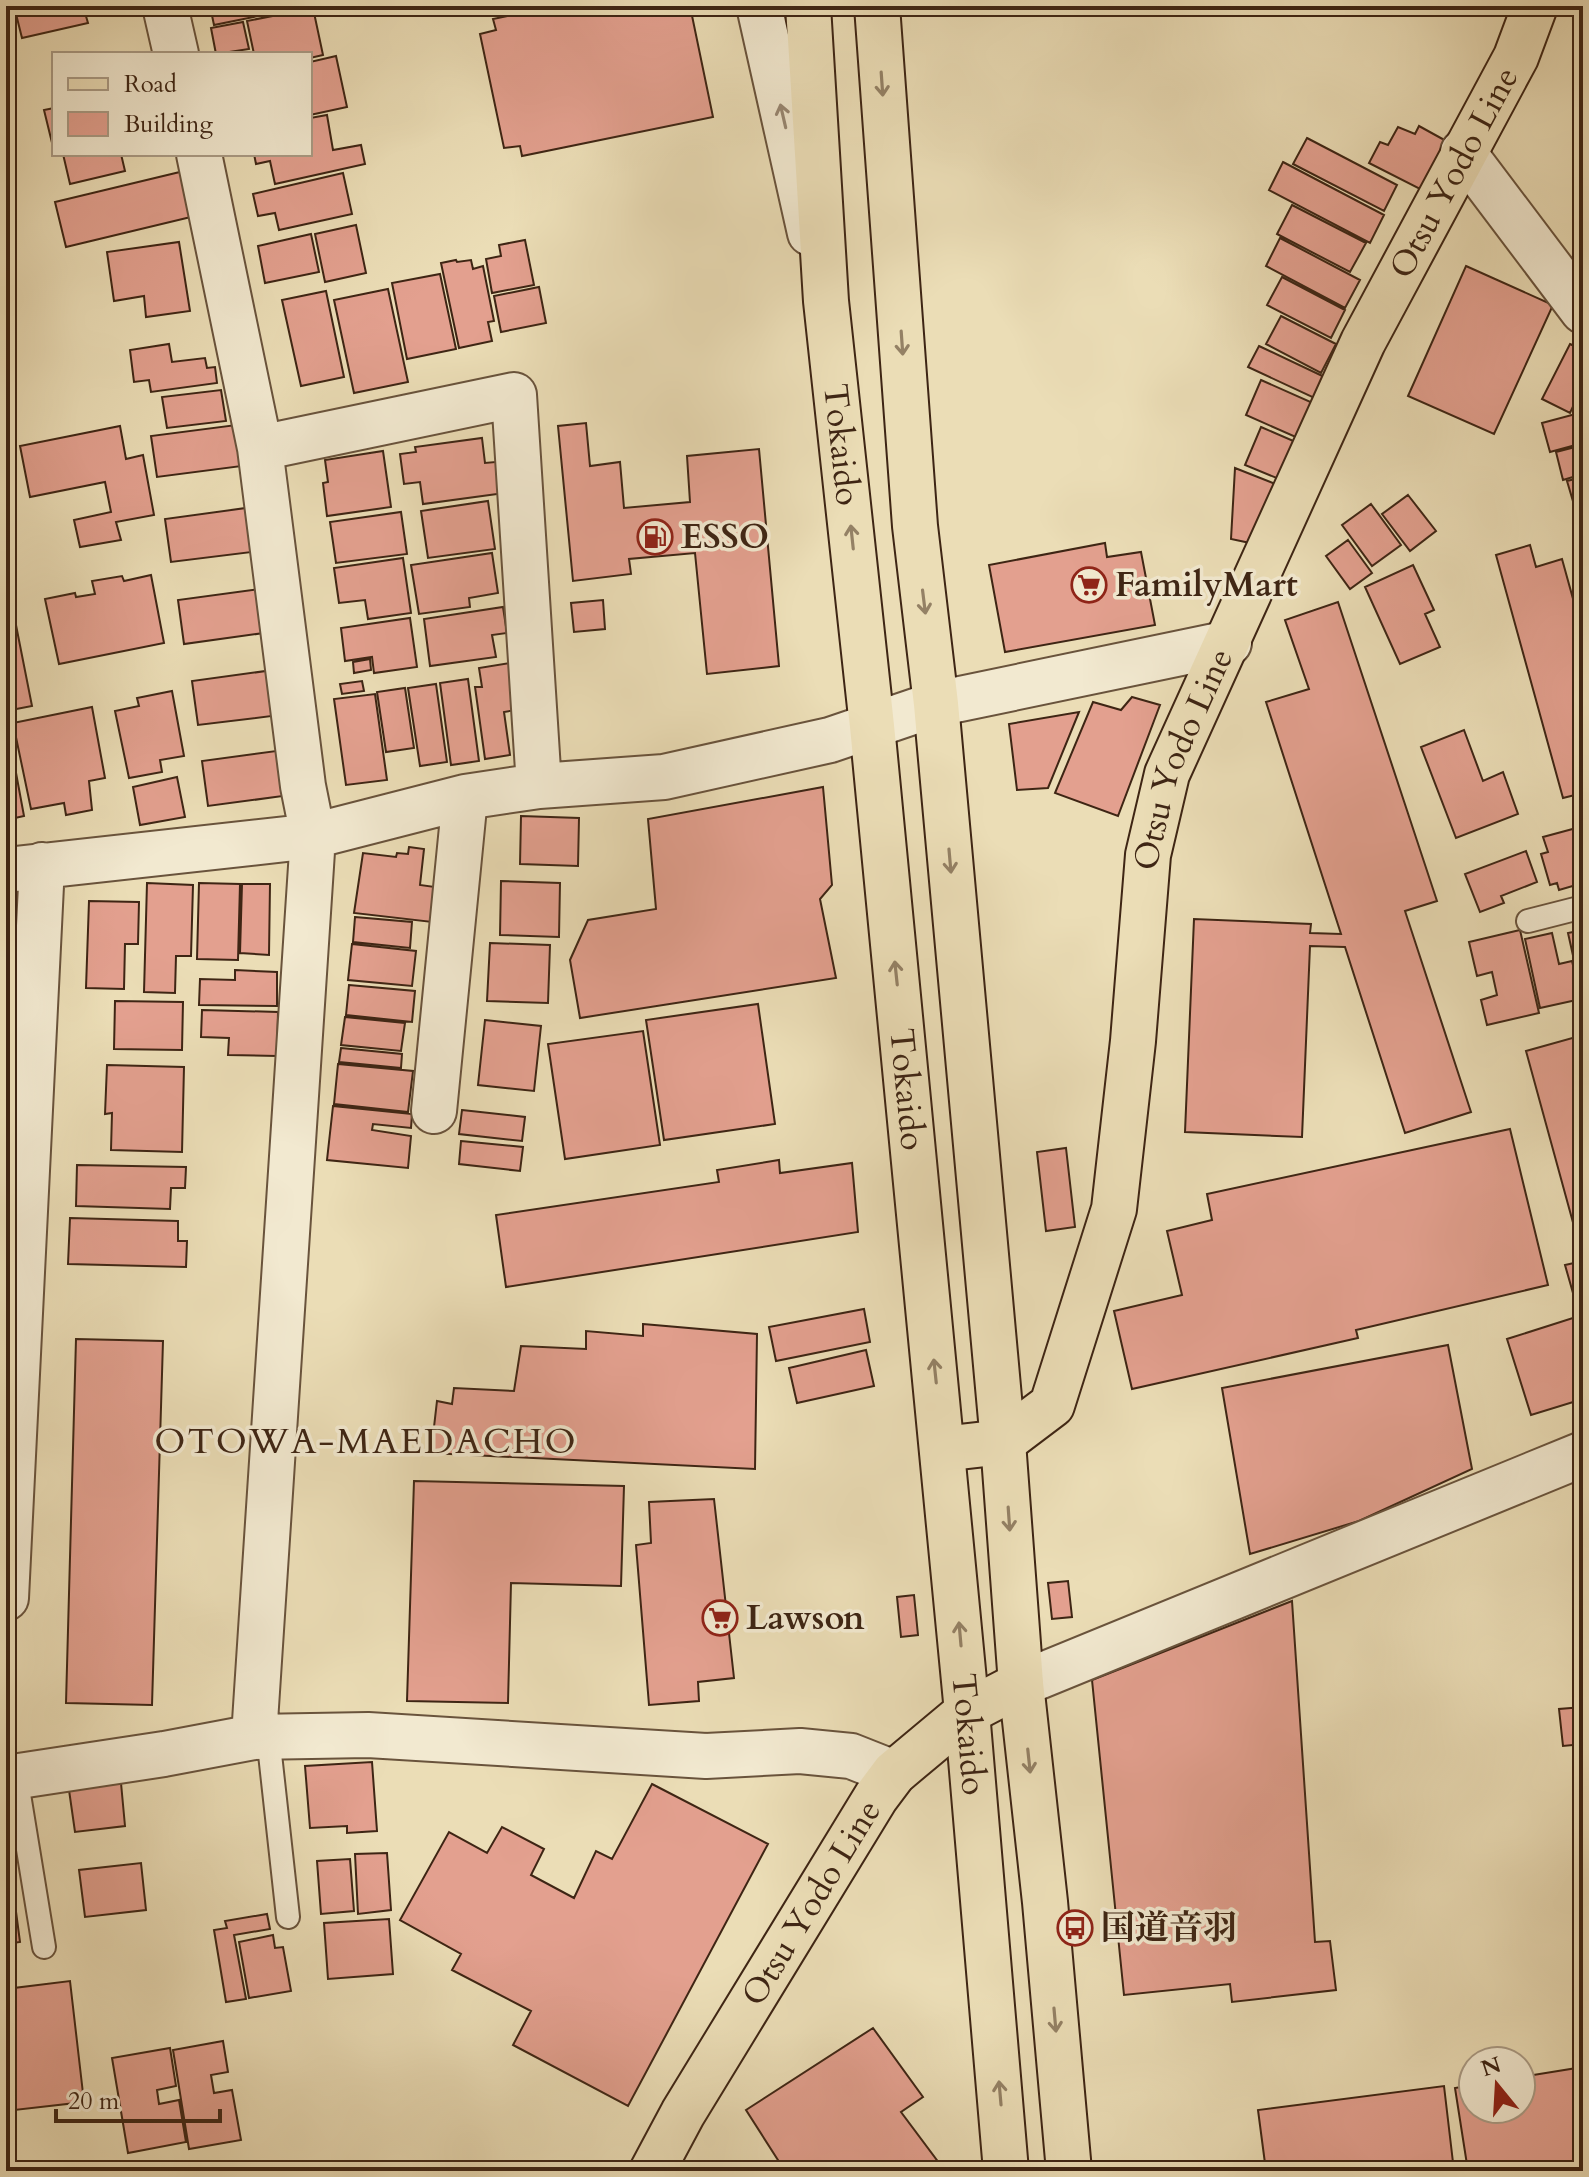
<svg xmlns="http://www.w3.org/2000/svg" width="1589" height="2177" font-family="Cardo,'Noto Serif JP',serif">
	<rect width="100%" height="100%" fill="#ebddb6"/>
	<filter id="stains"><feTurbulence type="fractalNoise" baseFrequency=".0025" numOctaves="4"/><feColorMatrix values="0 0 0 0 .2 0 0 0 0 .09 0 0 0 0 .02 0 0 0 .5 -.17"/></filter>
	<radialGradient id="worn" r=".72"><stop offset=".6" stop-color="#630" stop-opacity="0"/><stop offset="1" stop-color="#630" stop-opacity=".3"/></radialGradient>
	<path fill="#e3a08f" stroke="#3e2514" stroke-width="2" d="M14,6h69l5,17 -66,15z
		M210,6h46l2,10 -44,9z
		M555,6h135l23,111 -191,39 -2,-10 -16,2 -24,-114 16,-4 -3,-11z
		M313,8l10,47 -13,3v-4h-56l-7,-33z
		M243,22l6,27 -33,5 -5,-26z
		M336,56l11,51 -37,8v-53z
		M54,108v43l-10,-41z
		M327,115l6,35 28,-5 4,19 -90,20 -5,-23 -14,3 -2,-10h56v-36z
		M1419,126l29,16 -26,48 -53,-27 11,-21 8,3 10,-18 17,7z
		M1307,138l90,47 -13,26 -91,-47z
		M63,154h58l4,17 -55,13z
		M1283,162l101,53 -14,28 -101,-53z
		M184,171l11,45 -129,31 -11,-45z
		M343,173l9,41 -73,16 -4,-17 -17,3 -5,-22z
		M1292,205l74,38 -16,29 -73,-38z
		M356,225l10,48 -41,9 -10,-48z
		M311,234l8,38 -54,11 -7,-37z
		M1280,238l80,42 -15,28 -79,-42z
		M525,240l9,45 -42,8 -6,-34 15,-3 -2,-11z
		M179,242l11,69 -44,6 -2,-21 -30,5 -7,-49z
		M456,260l1,2 14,-2 2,9 10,-3 11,55 -6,1 4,19 -33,7 -18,-85z
		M1466,266l87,39 -59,129 -86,-38z
		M440,274l16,75 -49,10 -15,-76z
		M1282,277l63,33 -14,28 -64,-33z
		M539,287l7,36 -45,9 -7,-36z
		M388,289l20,93 -54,11 -20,-93z
		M326,291l18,86 -43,9 -19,-86z
		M1281,316l55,28 -15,29 -55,-29z
		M169,344l3,18 33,-4 2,10 8,-1 2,16 -66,9 -2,-12 -15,2 -4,-32z
		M1570,344l13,6v35l-13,28 -28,-14z
		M1259,346l74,35 -10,21 -75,-35z
		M1261,380l63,28 -17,34 -61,-27z
		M221,390l5,31 -59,7 -5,-31z
		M1583,412v31l-33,9 -8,-29z
		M586,423l4,43 30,-4 4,46 66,-6 -3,-46 72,-7 20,217 -72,8 -12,-121 -66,6 2,15 -58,7 -15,-155z
		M236,425l6,41 -85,11 -6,-41z
		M120,426l6,33 17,-4 11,60 -38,7 5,18 -41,7 -6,-27 37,-8 -6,-30 -75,15 -10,-51z
		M1261,427l44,19 -16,37 -44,-18z
		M482,438l3,25 22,-2 4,31 -88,12 -3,-22 -16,2 -4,-30 16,-2 -1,-5z
		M1583,445v29l-20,6 -7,-28z
		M383,451l8,56 -64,9 -4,-33 5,-1 -3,-22z
		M1235,468l48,19 -28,57 -24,-5z
		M1583,477v29l-8,2 -8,-27z
		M1408,495l28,36 -26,20 -28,-37z
		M488,501l7,48 -67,9 -7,-47z
		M1371,504l30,41 -29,21 -30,-41z
		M246,508l6,44 -81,10 -6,-43z
		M401,512l6,42 -71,9 -6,-41z
		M1348,540l24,33 -22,16 -24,-33z
		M1105,543l2,14 34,-5 14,73 -150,27 -16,-87z
		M1530,545l6,22 26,-8 21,76v158l-20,5 -67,-243z
		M492,553l6,40 -29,5 1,9 -51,7 -8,-49z
		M403,558l8,55 -43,6 -3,-19 -26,3 -5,-35z
		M1413,565l21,45 -9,4 15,33 -40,17 -35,-77z
		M151,575l13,68 -105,21 -14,-65 30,-6 1,4 19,-3 -3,-13 30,-5 2,5z
		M259,589l5,44 -80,11 -6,-44z
		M603,600l2,29 -31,3 -3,-29z
		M1338,602l99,299 -32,10 66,201 -66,21 -60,-186 -35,-1 -8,191 -117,-5 9,-213 117,5 -1,9 31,1 -75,-232 43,-13 -24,-69z
		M503,607l4,26 -15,2 4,22 -66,9 -6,-47z
		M14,615l18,91 -26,5v-95z
		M410,618l7,49 -43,6 -2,-16 -27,4 -4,-33z
		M370,659l1,11 -17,3 -1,-11z
		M516,662l6,47 -18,3 6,43 -25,4 -10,-72h7l-3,-19z
		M266,671l6,45 -74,9 -6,-44z
		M468,679l11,82 -28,4 -11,-82z
		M362,681l2,10 -22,3 -2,-10z
		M436,684l11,78 -27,4 -12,-78z
		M405,688l9,60 -28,4 -9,-60z
		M172,691l12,65 -24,4 2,12 -33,6 -14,-67 24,-5 -2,-8z
		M375,694l12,86 -41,5 -12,-86z
		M1132,697l28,8 -42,111 -63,-23 38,-91 28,8z
		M92,707l13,71 -16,3 3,29 -26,5 -2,-12 -33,6 -18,-86z
		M1079,712l-31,76 -31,2 -8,-66z
		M1464,730l19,51 20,-9 15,42 -62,24 -35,-91z
		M276,751l7,45 -75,10 -6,-45z
		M6,762h8l10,54 -18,4z
		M177,777l8,40 -45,8 -7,-38z
		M823,787l9,98 -12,14 16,79 -256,40 -10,-58 18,-40 68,-11 -8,-90z
		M521,816l58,2 -1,48 -58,-2z
		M1580,827l3,10v46l-24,7 -2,-7 -7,2 -9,-31 7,-2 -5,-15z
		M409,847l15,2 -4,36 15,2 -3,35 -78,-9 9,-60 33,4 1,-4 11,1z
		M1526,851l11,31 -36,14 3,7 -24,9 -15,-38z
		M501,881l59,2 -1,54 -59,-2z
		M147,883l46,2 -2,71h-15l-1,37 -31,-1z
		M199,883l41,1 -2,76 -41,-1z
		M242,884h28l-1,71 -29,-2z
		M89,901l50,1 -1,42h-13l-1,45 -38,-1z
		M6,911l10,1 -3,100 -7,-1z
		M355,917l57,5 -2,26 -57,-6z
		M1520,930l19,83 -52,12 -6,-25 16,-5 -5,-23 -15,4 -8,-34z
		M1583,930v65l-1,1 -14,-63z
		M1552,933l7,31 13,-3 9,38 -41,9 -15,-69z
		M490,943l60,2 -2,58 -61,-2z
		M352,944l64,7 -4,35 -64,-6z
		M235,970l42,2v34l-78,-1 1,-26 35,1z
		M349,985l66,6 -3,31 -66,-7z
		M115,1001l68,1 -1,48 -68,-1z
		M758,1004l17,120 -111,16 -18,-120z
		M202,1010l76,2 -1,44 -49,-1 1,-17 -28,-1z
		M345,1017l60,6 -4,28 -60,-6z
		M485,1020l56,6 -7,65 -56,-6z
		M643,1031l17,114 -95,14 -17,-115z
		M1583,1035v224l-57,-208z
		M341,1048l61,6 -1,14 -62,-6z
		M338,1064l75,7 -5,41 -74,-8z
		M107,1065l77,2 -2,85 -71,-2 1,-37 -7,1z
		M333,1106l79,8 -1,14 -38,-4 -1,6 39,6 -3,32 -81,-8z
		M462,1110l63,7 -3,24 -63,-7z
		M1510,1129l38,156 -192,45 2,8 -226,51 -18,-78 68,-16 -15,-64 45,-11 -5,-26z
		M461,1141l62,6 -3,24 -61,-7z
		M1066,1148l9,79 -29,4 -9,-79z
		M779,1160l1,13 72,-10 6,69 -352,55 -10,-72 223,-33 -2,-12z
		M77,1165l109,2 -1,21h-14l-1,21 -94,-3z
		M70,1218l108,3v20h9l-1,26 -118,-3z
		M1583,1261v67l-18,-63z
		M864,1309l6,33 -94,19 -7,-34z
		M1576,1317l7,23v59l-52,16 -24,-76z
		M643,1324l114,10 -2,135 -324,-16 6,-52 15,3 2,-16 60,3 7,-45 65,3v-18l57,5z
		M76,1339l87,2 -11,364 -86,-2z
		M1448,1345l24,124 -113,52 -109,33 -28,-166z
		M866,1350l8,36 -77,17 -8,-35z
		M414,1481l210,5 -3,100 -110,-3 -3,120 -101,-2z
		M714,1499l20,179 -36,4 1,19 -50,4 -13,-160 15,-2 -2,-41z
		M1068,1581l4,36 -20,2 -4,-36z
		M914,1595l4,40 -17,2 -4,-40z
		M1292,1601l23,341 15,-1 6,49 -104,12 -2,-18 -106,11 -32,-315z
		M1583,1707v37l-20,2 -4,-37z
		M372,1762l5,69 -30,2v-7l-37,2 -5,-62z
		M121,1783l4,43 -50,6 -6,-42z
		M652,1784l116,60 -140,262 -115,-61 18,-34 -79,-41 9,-16 -61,-34 49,-88 38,21 15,-26 42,22 -13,26 43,23 22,-47 16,8z
		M6,1836l14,106 -14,2z
		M387,1853l4,57 -33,4 -3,-60z
		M350,1859l4,52 -33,3 -4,-53z
		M141,1863l5,47 -61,7 -6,-47z
		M267,1914l3,15 -36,6 12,64 -20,3 -12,-72 13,-2 -2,-7z
		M389,1919l4,55 -65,5 -4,-56z
		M273,1935l2,13 8,-1 8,44 -42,7 -10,-56z
		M70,1981l14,121 -78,9v-122z
		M873,2028l50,69 -22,15 41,55 -7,4h-150l-39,-61z
		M223,2041l5,31 -17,3 3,18 18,-3 9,50 -52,9 -16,-99z
		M170,2048l6,38 -19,4 2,14 20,-4 7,42 -58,11 -16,-95z
		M1583,2067v104h-115l-13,-83 18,-3v24h48v-32z
		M1444,2086l10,85h-188l-8,-61z"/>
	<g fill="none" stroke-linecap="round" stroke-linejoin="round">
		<defs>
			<path id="service" d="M1528,921l55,-14
				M268,1736l20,181
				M16,1776l28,171"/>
			<path id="minor" d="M165,6l11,48
				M759,6l51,227
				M1463,152l120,159
				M199,154l61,294 43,338 10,50 -59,901
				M260,448l254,-53 25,391
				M6,870l307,-34 152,-39 74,-11 125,-9 166,-37 106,-36
				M434,1111l31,-314
				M6,1598l36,-733
				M1021,1684l562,-230
				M6,1778l158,-24 90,-17 114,-2 338,21 94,-5 51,5 43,17"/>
			<path id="tertiary" d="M936,704l293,-61"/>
			<g id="primary">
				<path id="s1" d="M942,1449l61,-7 49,-37 62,-196 19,-168 15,-186 19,-81 196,-432 153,-285 19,-51"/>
				<path id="s2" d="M652,2171l31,-58 193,-316 18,-24 73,-61 54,-28"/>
			</g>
			<g id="trunk">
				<path id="s3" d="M808,6l18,295 46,425 95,986 39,459"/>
				<path d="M877,6l38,520 21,178 67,738 18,242 24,218 24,269"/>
			</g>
		</defs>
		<use href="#service" stroke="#69533c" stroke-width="26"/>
		<use href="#minor" stroke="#69533c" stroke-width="48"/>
		<use href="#tertiary" stroke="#69533c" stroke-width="48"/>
		<use href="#primary" stroke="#3e2514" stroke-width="48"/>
		<use href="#trunk" stroke="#3e2514" stroke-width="48"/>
		<use href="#service" stroke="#f2e9d0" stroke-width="22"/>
		<use href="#minor" stroke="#f2e9d0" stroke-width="44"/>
		<use href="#tertiary" stroke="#f2e9d0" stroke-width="44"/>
		<use href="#primary" stroke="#ebddb6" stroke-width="44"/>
		<use href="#trunk" stroke="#ebddb6" stroke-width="44"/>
	</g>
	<defs><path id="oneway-shaft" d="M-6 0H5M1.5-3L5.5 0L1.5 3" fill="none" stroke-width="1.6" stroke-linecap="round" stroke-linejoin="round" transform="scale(2)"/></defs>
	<g stroke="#948165">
		<use href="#oneway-shaft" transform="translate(882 84) rotate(86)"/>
		<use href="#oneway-shaft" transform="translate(902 343) rotate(86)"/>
		<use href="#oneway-shaft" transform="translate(852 537) rotate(-96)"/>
		<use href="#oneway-shaft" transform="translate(924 602) rotate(83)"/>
		<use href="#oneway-shaft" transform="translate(950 861) rotate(85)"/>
		<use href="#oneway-shaft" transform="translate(896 973) rotate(-96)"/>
		<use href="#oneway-shaft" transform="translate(935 1371) rotate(-96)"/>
		<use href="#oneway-shaft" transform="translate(1009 1519) rotate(86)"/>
		<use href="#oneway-shaft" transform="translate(960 1634) rotate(-95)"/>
		<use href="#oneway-shaft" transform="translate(1029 1761) rotate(84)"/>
		<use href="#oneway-shaft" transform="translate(1055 2020) rotate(85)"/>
		<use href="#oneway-shaft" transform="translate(1000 2093) rotate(-95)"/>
	</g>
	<use stroke="#988772" href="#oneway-shaft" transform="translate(783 116) rotate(-103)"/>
	<defs>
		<symbol id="fuel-ring" viewBox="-11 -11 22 22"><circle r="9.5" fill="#f2e9d0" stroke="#8f2418" stroke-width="1.5"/><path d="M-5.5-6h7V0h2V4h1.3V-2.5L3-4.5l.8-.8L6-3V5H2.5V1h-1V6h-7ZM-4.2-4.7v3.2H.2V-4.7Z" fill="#8f2418"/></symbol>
		<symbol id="supermarket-ring" viewBox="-11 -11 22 22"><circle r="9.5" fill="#f2e9d0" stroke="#8f2418" stroke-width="1.5"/><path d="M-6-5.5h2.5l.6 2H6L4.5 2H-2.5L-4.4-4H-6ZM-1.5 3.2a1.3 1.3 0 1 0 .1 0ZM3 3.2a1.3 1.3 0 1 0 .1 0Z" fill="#8f2418"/></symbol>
		<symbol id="bus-ring" viewBox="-11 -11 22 22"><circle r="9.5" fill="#f2e9d0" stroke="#8f2418" stroke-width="1.5"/><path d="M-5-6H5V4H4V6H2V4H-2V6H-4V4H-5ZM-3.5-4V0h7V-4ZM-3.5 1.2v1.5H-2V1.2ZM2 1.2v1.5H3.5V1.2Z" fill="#8f2418"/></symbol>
	</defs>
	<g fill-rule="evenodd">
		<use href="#fuel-ring" x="635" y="517" width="40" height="40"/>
		<use href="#supermarket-ring" x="1069" y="565" width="40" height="40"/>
		<use href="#supermarket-ring" x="700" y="1598" width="40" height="40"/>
		<use href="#bus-ring" x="1055" y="1908" width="40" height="40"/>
	</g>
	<g text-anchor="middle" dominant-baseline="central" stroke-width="7" stroke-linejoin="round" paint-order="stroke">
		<g font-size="34" fill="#3e2514" stroke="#f2e9d0">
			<text stroke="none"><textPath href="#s1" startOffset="1434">Otsu Yodo Line</textPath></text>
			<text stroke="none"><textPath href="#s3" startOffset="440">Tokaido</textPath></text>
			<text stroke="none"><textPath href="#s1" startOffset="786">Otsu Yodo Line</textPath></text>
			<text stroke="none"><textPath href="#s3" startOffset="1088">Tokaido</textPath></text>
			<text stroke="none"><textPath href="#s3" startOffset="1736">Tokaido</textPath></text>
			<text stroke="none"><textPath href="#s2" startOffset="312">Otsu Yodo Line</textPath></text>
		</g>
		<g font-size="34" font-weight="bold" fill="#3e2514" stroke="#f2e9d0" text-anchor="start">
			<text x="681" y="537">ESSO</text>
			<text x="1115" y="585">FamilyMart</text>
			<text x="746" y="1618">Lawson</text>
			<text x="1101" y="1928">国道音羽</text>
		</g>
		<g font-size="36" letter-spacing="2" fill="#3e2514" stroke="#f2e9d0">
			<text x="366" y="1441">OTOWA-MAEDACHO</text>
		</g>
	</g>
	<rect width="1589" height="2177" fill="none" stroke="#ebddb6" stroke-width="32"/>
	<rect x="8" y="8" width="1573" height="2161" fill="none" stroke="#3e2514" stroke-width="4"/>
	<rect x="16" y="16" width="1557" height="2145" fill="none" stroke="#3e2514" stroke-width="2"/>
	<rect x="52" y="52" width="260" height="104" fill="#f2e9d0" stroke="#aa9b85" stroke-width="2"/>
	<rect x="68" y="78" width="40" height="12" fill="#ebddb6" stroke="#aa9b85" stroke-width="2"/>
	<text x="124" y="92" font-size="24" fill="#3e2514">Road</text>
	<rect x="68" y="112" width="40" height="24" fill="#e3a08f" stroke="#aa9b85" stroke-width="2"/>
	<text x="124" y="132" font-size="24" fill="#3e2514">Building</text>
	<g transform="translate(1497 2085) rotate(342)"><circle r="38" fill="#f2e9d0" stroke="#aa9b85" stroke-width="2"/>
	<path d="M0-6L14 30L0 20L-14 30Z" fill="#8f2418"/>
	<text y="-12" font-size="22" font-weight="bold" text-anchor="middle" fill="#3e2514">N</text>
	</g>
	<path d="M56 2109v12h164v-12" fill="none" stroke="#3e2514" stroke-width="4"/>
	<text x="68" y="2109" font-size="24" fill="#3e2514" stroke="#f2e9d0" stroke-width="6" paint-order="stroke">20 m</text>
	<rect width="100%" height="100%" filter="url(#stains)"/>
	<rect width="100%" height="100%" fill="url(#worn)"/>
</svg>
